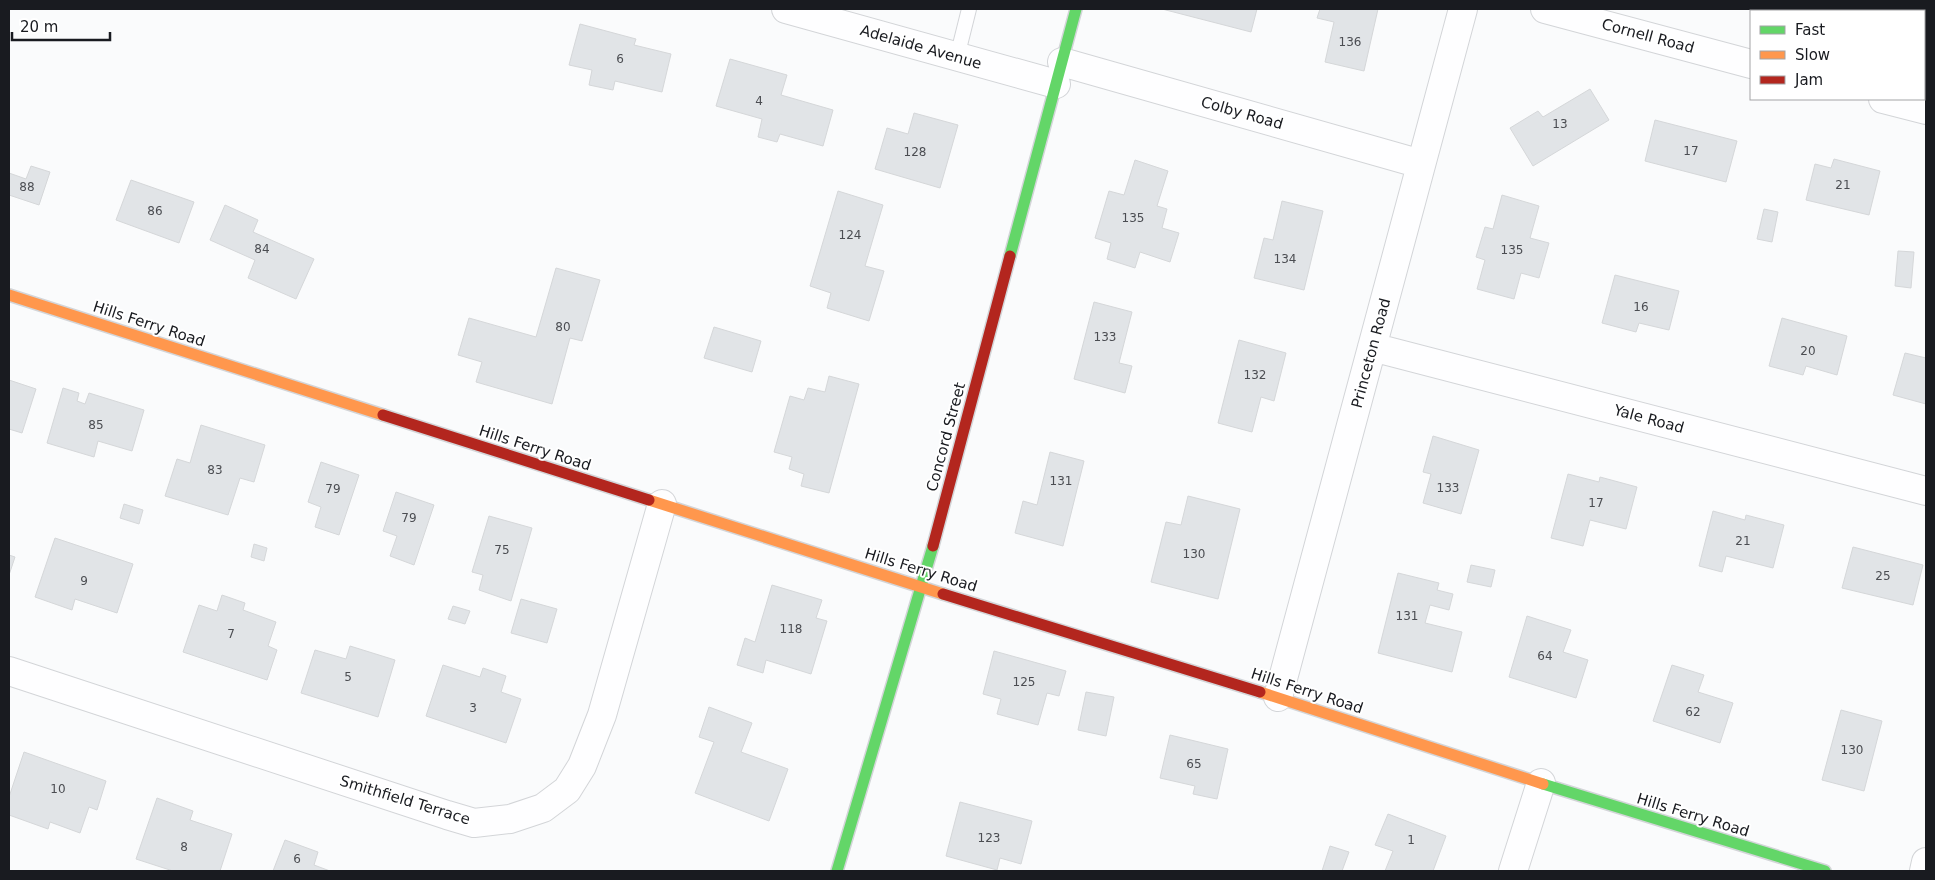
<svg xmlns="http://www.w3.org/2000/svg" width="1935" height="880" font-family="'DejaVu Sans',sans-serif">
	<rect width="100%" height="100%" fill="#fafbfc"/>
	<path fill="#e1e4e7" stroke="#d5d7d9" d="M1162,9h95l-6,23z
		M1320,9h58l-14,62 -39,-9 9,-40 -17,-4z
		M1894,9h31l-1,4z
		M580,24l56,15 -2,6 37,9 -9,38 -47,-11 -2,9 -24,-5 3,-15 -23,-5z
		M730,59l57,16 -6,20 52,15 -10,36 -43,-12 -3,8 -19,-5 4,-18 -46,-13z
		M1590,89l19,31 -76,46 -23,-38 28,-17 5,6z
		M914,113l44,12 -18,63 -65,-19 12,-41 21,6z
		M1655,120l82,21 -11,41 -81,-21z
		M1834,159l46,12 -11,44 -63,-15 9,-36 16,4z
		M1135,160l33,11 -11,35 10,3 -5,19 17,5 -9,29 -30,-10 -5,16 -28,-9 4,-16 -16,-5 14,-47 15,4z
		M31,166l19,6 -11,33 -30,-10v-22l17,6z
		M131,180l63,22 -15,41 -63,-23z
		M838,191l45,14 -18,61 19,5 -15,50 -42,-13 4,-15 -21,-7z
		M1502,195l37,11 -9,32 19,5 -10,35 -18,-5 -7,26 -37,-10 8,-29 -9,-3 9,-30 8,2z
		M1282,201l41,10 -19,79 -50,-12 10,-40 9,2z
		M225,205l33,15 -5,12 61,27 -18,40 -48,-21 7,-18 -45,-20z
		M1764,209l14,3 -6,30 -15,-3z
		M1898,251l16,1 -3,36 -16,-2z
		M556,268l44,12 -18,61 -12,-3 -18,66 -76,-22 6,-20 -24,-7 11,-37 67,19z
		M1615,275l64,16 -10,39 -30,-7 -3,9 -34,-9z
		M1094,302l38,10 -13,51 13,3 -7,27 -51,-14z
		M1782,318l65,18 -10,39 -31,-9 -3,9 -34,-9z
		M714,327l47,14 -9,31 -48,-14z
		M1239,340l47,13 -12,48 -13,-4 -9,35 -34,-9z
		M1905,353l21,5v46l-33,-9z
		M829,376l30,8 -30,109 -28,-7 3,-12 -15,-5 3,-12 -18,-5 16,-56 14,4 4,-12 17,4z
		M9,380l27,9 -14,44 -13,-4z
		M63,388l16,5 -2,8 8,3 4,-11 55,17 -12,41 -34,-10 -4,16 -47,-14z
		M201,425l64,20 -11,37 -14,-4 -12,37 -63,-19 12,-37 13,4z
		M1433,436l46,14 -18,64 -38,-11 8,-29 -8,-2z
		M1050,452l34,9 -21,85 -48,-13 8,-32 14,4z
		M321,462l38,13 -20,60 -24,-8 6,-20 -13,-5z
		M1568,474l31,8 1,-5 37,10 -11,42 -36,-9 -7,26 -32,-8z
		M396,492l38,13 -20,60 -24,-9 7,-20 -14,-5z
		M1188,496l52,13 -22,90 -67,-17 15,-60 15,3z
		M124,504l19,6 -4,14 -19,-6z
		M1713,511l32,9 1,-5 38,10 -11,43 -47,-12 -4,16 -23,-6z
		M489,516l43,12 -21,73 -32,-11 4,-15 -11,-3z
		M55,538l78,26 -16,49 -42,-14 -3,11 -37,-13z
		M254,544l13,4 -3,13 -13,-4z
		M1853,547l70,18 -10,40 -71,-17z
		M9,555l6,2 -6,18z
		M1471,565l24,5 -4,17 -24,-5z
		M1398,573l41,10 -2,7 16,4 -4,16 -19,-5 -5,18 37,9 -10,40 -74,-19z
		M772,585l50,15 -6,18 11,3 -16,53 -45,-14 -3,13 -26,-8 8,-27 10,4z
		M222,595l23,8 -2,7 33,12 -8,24 9,4 -10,30 -84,-28 16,-47 18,6z
		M521,599l36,10 -10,34 -36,-10z
		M453,606l17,5 -5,13 -17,-5z
		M1527,616l44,14 -8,22 25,8 -12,38 -67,-21z
		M350,646l45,14 -17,57 -77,-24 14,-43 31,9z
		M994,651l72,20 -7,25 -12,-3 -9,32 -41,-11 4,-15 -18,-5z
		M443,665l37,12 3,-9 23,8 -5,16 20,7 -15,44 -80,-27z
		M1672,665l32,10 -6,17 35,11 -13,40 -67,-22z
		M1086,692l28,5 -8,39 -28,-6z
		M709,707l43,16 -11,29 47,17 -19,52 -74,-28 19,-51 -15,-5z
		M1841,710l41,11 -18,70 -42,-11z
		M1170,735l58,14 -11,50 -24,-5 2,-8 -35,-8z
		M24,752l82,29 -9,29 -8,-3 -9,26 -30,-11 -2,7 -39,-14v-18z
		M157,798l36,13 -3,9 42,14 -12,37h-47l-37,-12z
		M960,802l72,19 -11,43 -21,-6 -3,12 -51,-14z
		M1388,814l58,22 -13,35h-48l8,-20 -18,-6z
		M285,840l33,12 -4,13 16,6h-57z
		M1330,846l19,6 -7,19h-20z"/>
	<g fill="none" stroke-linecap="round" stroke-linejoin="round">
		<defs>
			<path id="lane" d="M957,57l12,-48"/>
			<path id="street" d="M786,9l270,75
				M1545,9l206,55
				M1062,62l359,102
				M1883,99l43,11
				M1372,347l554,144
				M9,671l438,144 27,8 36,-4 33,-11 24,-18 15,-24 20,-51 60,-211
				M1278,697l185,-688
				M1513,871l28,-88
				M1924,871l2,-9"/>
			<path id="fast" d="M1010,256l66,-247
				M1543,784l282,87
				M837,871l96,-325"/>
			<path id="slow" d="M9,295l374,120
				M649,500l294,94
				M1260,692l283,92"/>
			<path id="jam" d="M383,415l266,85
				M933,546l77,-290
				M943,594l317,98"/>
		</defs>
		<use href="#lane" stroke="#d3d5d8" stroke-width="16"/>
		<use href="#street" stroke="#d3d5d8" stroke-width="30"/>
		<use href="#fast" stroke="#d3d5d8" stroke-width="14"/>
		<use href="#slow" stroke="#d3d5d8" stroke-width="14"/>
		<use href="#jam" stroke="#d3d5d8" stroke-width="14"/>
		<use href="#lane" stroke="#fefeff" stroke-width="14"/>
		<use href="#street" stroke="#fefeff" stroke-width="28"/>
		<use href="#fast" stroke="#63d668" stroke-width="11"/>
		<use href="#slow" stroke="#ff974d" stroke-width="11"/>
		<use href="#jam" stroke="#b3261e" stroke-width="11"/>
	</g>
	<g text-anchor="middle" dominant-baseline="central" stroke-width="4" stroke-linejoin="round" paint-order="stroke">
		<g font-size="12" fill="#4b4d52">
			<text x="1350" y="42">136</text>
			<text x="620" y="59">6</text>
			<text x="759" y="101">4</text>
			<text x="1560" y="124">13</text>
			<text x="1691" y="151">17</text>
			<text x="915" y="152">128</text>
			<text x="1843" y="185">21</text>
			<text x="27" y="187">88</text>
			<text x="155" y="211">86</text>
			<text x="1133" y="218">135</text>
			<text x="850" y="235">124</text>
			<text x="262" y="249">84</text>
			<text x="1512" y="250">135</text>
			<text x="1285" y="259">134</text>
			<text x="1641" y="307">16</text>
			<text x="563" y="327">80</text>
			<text x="1105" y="337">133</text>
			<text x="1808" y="351">20</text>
			<text x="1255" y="375">132</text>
			<text x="96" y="425">85</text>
			<text x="215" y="470">83</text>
			<text x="1061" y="481">131</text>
			<text x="1448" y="488">133</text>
			<text x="333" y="489">79</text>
			<text x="1596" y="503">17</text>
			<text x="409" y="518">79</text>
			<text x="1743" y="541">21</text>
			<text x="502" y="550">75</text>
			<text x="1194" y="554">130</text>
			<text x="1883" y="576">25</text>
			<text x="84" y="581">9</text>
			<text x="1407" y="616">131</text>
			<text x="791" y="629">118</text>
			<text x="231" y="634">7</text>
			<text x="1545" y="656">64</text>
			<text x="348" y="677">5</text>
			<text x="1024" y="682">125</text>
			<text x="473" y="708">3</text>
			<text x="1693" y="712">62</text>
			<text x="1852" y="750">130</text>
			<text x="1194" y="764">65</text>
			<text x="58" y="789">10</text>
			<text x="989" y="838">123</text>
			<text x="1411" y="840">1</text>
			<text x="184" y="847">8</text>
			<text x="297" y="859">6</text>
		</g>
		<g font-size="15" fill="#191b20" stroke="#fff">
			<text transform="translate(1648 36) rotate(15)">Cornell Road</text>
			<text transform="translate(921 47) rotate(16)">Adelaide Avenue</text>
			<text transform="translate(1242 113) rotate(16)">Colby Road</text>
			<text transform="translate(149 324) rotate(18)">Hills Ferry Road</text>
			<text transform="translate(1371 353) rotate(-75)">Princeton Road</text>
			<text transform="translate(1649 419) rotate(15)">Yale Road</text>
			<text transform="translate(946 437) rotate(-75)">Concord Street</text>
			<text transform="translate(535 448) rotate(18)">Hills Ferry Road</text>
			<text transform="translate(921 570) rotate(17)">Hills Ferry Road</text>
			<text transform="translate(1307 691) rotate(18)">Hills Ferry Road</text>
			<text transform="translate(405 800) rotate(17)">Smithfield Terrace</text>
			<text transform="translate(1693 815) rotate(17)">Hills Ferry Road</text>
		</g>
	</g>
	<rect width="1935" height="880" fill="none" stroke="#191b20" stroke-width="20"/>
	<rect x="1750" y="10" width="175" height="90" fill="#ffffff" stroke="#a3a4a6"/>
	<rect x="1760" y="26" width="25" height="8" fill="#63d668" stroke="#a3a4a6"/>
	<text x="1795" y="35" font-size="15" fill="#191b20">Fast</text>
	<rect x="1760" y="51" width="25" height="8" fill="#ff974d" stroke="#a3a4a6"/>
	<text x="1795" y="60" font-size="15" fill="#191b20">Slow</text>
	<rect x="1760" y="76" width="25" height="8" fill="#b3261e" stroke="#a3a4a6"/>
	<text x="1795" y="85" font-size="15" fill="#191b20">Jam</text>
	<path d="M12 32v8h98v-8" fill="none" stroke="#191b20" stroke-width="2.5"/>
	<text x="20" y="32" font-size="15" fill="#191b20" stroke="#ffffff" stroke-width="4" paint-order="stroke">20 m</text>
</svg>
